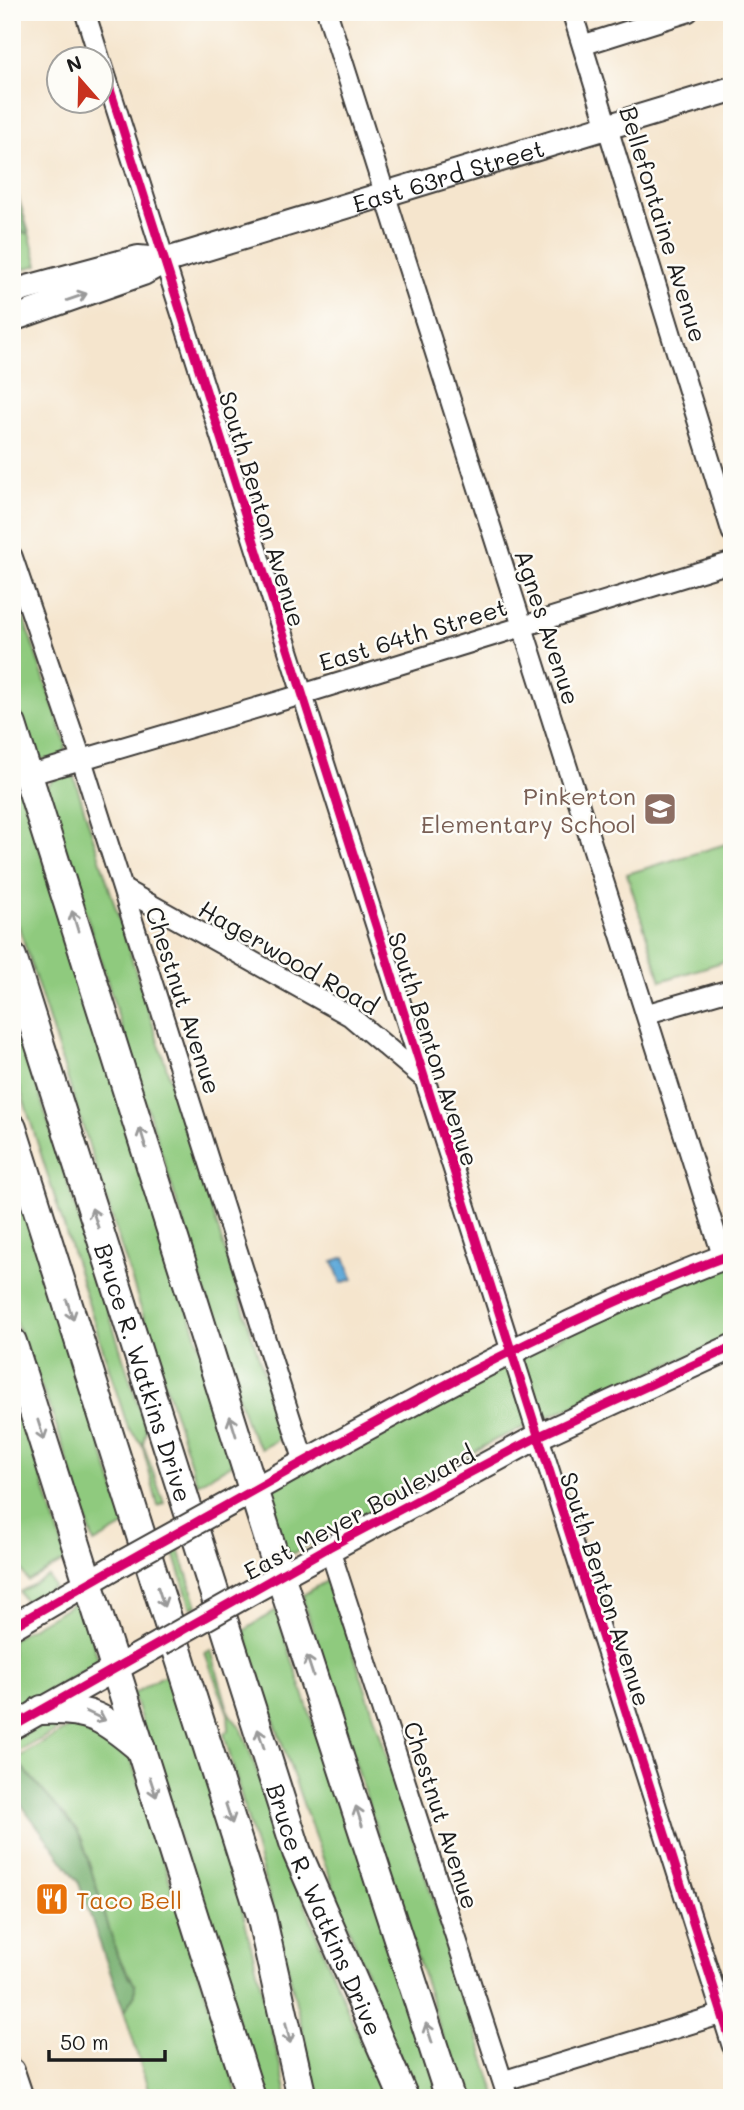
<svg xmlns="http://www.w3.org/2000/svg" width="744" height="2110" font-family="Mali,sans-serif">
	<rect width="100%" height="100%" fill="#fdfcf7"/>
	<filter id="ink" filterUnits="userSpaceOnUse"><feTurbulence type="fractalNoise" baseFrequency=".0143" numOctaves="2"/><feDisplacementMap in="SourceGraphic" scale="14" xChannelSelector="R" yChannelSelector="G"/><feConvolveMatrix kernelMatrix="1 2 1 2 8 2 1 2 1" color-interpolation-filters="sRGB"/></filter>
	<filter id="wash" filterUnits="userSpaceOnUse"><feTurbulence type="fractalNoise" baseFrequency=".00686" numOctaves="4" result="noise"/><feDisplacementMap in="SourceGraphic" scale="28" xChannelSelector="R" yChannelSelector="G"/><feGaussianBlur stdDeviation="1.57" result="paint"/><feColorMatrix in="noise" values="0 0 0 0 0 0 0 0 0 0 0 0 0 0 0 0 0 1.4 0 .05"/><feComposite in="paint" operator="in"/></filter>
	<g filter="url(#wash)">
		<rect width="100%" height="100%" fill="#f5e5cd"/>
		<path fill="#8fca7e" stroke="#56734d" stroke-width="2" d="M12,231l17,2 9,32 -26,7z
			M12,583l54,161 -2,10 -9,5h-16c-35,-27 -27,-134 -27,-176z
			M12,763l225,698 -40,23 -185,-579z
			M69,773l5,4 210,659 -23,13 -13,-21 -202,-641 13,-12z
			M732,842v117l-71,22 -34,-107z
			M12,1008l134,422 -3,14 21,59 -6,3 -16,-62 -14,-16 -116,-365z
			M12,1166l114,359 -32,18 -39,-121 -43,-109z
			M732,1262v75l-235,102 -203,114h-7l-23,-61 321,-168z
			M12,1383l55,177 -39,21 -16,-28z
			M179,1549l18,57 -6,2 -18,-58z
			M48,1576l6,11 -24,13h-6l-4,-8z
			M330,1579l167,519h-35l-158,-496 -1,-7z
			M78,1601l3,2 18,59 -87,50v-73z
			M276,1610l42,129 34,82 89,277h-24c-65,-154 -121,-309 -173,-467z
			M211,1650l18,63 13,17 79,216 63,152h-66l-35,-151 -59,-213 5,-4 -1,-16 -23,-61z
			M173,1670l51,164 64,264h-26l-129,-404z
			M84,1719l46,37 109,342h-88l-27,-87 11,-17 -4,-17 -13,-19 -36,-118 -6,-11 -61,-70z
			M54,1720l5,9 -47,26v-15z"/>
		<path fill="#73ae6d" stroke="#486544" stroke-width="2" d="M12,176l17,57 -17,-2z
			M15,1759l61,70 6,11 36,118 17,27v9l-11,17 -46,-130 -66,-89v-31z"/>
		<path fill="#62abda" stroke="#3f647b" stroke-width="2" d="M345,1257l8,22 -12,4 -8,-22z"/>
	</g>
	<g filter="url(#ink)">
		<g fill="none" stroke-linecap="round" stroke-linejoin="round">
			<defs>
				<path id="minor" d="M85,12l15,48
					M327,12l396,1245
					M572,12l160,520
					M583,45l105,-33
					M102,64l630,1981
					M12,556l70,205 222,700
					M29,775l258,-76 445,-137
					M123,889l227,127 71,60
					M646,1014l86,-25
					M329,1547l179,551
					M503,2081l229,-70"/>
				<g id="major">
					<path d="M12,292l126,-34 12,1"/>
					<path id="s1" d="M12,319l131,-46 21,-12 568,-172"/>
					<path d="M214,1512c169,-93 337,-190 518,-258"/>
					<path d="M253,1591l284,-154 195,-90"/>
					<path d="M12,1627l108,-63"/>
					<path d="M12,1727l149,-84"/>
					<path d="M12,2071l9,27"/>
				</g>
				<g id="highway">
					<path d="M12,725l268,850 170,523"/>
					<path id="s2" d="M12,957l285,895 107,246"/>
					<path d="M12,1128l249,787 41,183"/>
					<path d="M12,1342l239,756"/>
					<path d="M42,1710c48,-2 63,8 99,39"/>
				</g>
			</defs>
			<use href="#minor" stroke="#3d3a37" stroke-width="23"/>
			<use href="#major" stroke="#3d3a37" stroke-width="28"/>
			<use href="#highway" stroke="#3d3a37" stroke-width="32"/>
			<use href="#minor" stroke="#fff" stroke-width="19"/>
			<use href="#major" stroke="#fff" stroke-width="24"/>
			<use href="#highway" stroke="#fff" stroke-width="28"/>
			<defs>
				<path id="major-bridge" d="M120,1564l94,-52
					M161,1643l92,-52"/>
			</defs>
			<use href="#major-bridge" stroke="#3d3a37" stroke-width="28" stroke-linecap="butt"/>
			<use href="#major-bridge" stroke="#fff" stroke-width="24"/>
			<defs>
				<path id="cycleway" d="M102,64l630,1981
					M12,1627c80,-47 160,-91 240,-136 155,-87 313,-175 480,-237
					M12,1727l317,-180 208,-110 195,-90"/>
			</defs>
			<use href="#cycleway" stroke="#fdfcf7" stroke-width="13"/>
			<use href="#cycleway" stroke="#d6006c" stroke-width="9"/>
		</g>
		<defs><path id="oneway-shaft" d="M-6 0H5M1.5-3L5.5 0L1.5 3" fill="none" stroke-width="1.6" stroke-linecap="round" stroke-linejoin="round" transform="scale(1.75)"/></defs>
		<g stroke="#999">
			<use href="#oneway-shaft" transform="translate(77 297) rotate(-19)"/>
			<use href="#oneway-shaft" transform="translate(75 921) rotate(-107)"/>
			<use href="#oneway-shaft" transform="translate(143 1138) rotate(-107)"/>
			<use href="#oneway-shaft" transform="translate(95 1218) rotate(-108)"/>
			<use href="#oneway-shaft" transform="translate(70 1310) rotate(72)"/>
			<use href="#oneway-shaft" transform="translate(233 1426) rotate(-107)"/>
			<use href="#oneway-shaft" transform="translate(41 1430) rotate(72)"/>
			<use href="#oneway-shaft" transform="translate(161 1597) rotate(72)"/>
			<use href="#oneway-shaft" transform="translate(310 1666) rotate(-108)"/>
			<use href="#oneway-shaft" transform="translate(96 1716) rotate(25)"/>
			<use href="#oneway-shaft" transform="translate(261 1739) rotate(-108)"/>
			<use href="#oneway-shaft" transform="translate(153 1787) rotate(72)"/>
			<use href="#oneway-shaft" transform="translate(229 1814) rotate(72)"/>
			<use href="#oneway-shaft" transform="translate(359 1816) rotate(-108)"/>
			<use href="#oneway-shaft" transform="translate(288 2033) rotate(77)"/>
			<use href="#oneway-shaft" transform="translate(429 2033) rotate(-108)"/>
		</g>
	</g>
	<defs>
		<symbol id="school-square" viewBox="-11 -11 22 22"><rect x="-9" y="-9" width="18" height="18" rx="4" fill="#8d6e63" stroke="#fdfcf7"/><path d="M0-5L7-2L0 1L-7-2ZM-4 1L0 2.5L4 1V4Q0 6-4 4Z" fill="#fff"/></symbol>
		<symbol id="restaurant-square" viewBox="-11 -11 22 22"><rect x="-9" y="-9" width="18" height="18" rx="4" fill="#e8710a" stroke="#fdfcf7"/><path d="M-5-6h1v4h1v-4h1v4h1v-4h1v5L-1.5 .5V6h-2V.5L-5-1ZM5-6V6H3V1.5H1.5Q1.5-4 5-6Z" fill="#fff"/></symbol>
	</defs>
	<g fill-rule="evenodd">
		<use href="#school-square" x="641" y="790" width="38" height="38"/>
		<use href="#restaurant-square" x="33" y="1880" width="38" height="38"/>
	</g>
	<g text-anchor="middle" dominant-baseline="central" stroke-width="5" stroke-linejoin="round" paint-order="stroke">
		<g font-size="24" fill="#1c1c1c" stroke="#fdfcf7">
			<text stroke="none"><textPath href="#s1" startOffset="460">East 63rd Street</textPath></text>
			<text transform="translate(664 224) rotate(73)">Bellefontaine Avenue</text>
			<text transform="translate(263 509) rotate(73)">South Benton Avenue</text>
			<text transform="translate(548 627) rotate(72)">Agnes Avenue</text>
			<text transform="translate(413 634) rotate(-17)">East 64th Street</text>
			<text transform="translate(289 957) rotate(30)">Hagerwood Road</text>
			<text transform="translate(184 1000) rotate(72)">Chestnut Avenue</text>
			<text transform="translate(434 1049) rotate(72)">South Benton Avenue</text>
			<text stroke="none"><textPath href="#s2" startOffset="436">Bruce R. Watkins Drive</textPath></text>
			<text transform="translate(359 1512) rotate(-28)">East Meyer Boulevard</text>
			<text transform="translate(606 1589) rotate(72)">South Benton Avenue</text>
			<text transform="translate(442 1815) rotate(72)">Chestnut Avenue</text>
			<text stroke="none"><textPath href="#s2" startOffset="1003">Bruce R. Watkins Drive</textPath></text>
		</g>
		<g font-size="24" fill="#785e54" stroke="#fdfcf7" text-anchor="end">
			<text x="636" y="795">Pinkerton<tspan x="636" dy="28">Elementary School</tspan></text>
		</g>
		<g font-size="24" fill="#c56008" stroke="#fdfcf7" text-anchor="start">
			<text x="76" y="1899">Taco Bell</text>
		</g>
	</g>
	<rect width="744" height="2110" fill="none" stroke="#fdfcf7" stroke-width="42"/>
	<g transform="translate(80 80) rotate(340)"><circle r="33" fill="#fdfcf7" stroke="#a3a29f" stroke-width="2"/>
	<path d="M0-5L12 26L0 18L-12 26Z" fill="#c8321e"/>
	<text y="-10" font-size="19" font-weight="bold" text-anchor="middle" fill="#1c1c1c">N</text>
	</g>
	<path d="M49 2050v10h116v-10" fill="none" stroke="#1c1c1c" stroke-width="3.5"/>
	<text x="60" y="2050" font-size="21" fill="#1c1c1c" stroke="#fdfcf7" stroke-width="5" paint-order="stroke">50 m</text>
</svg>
